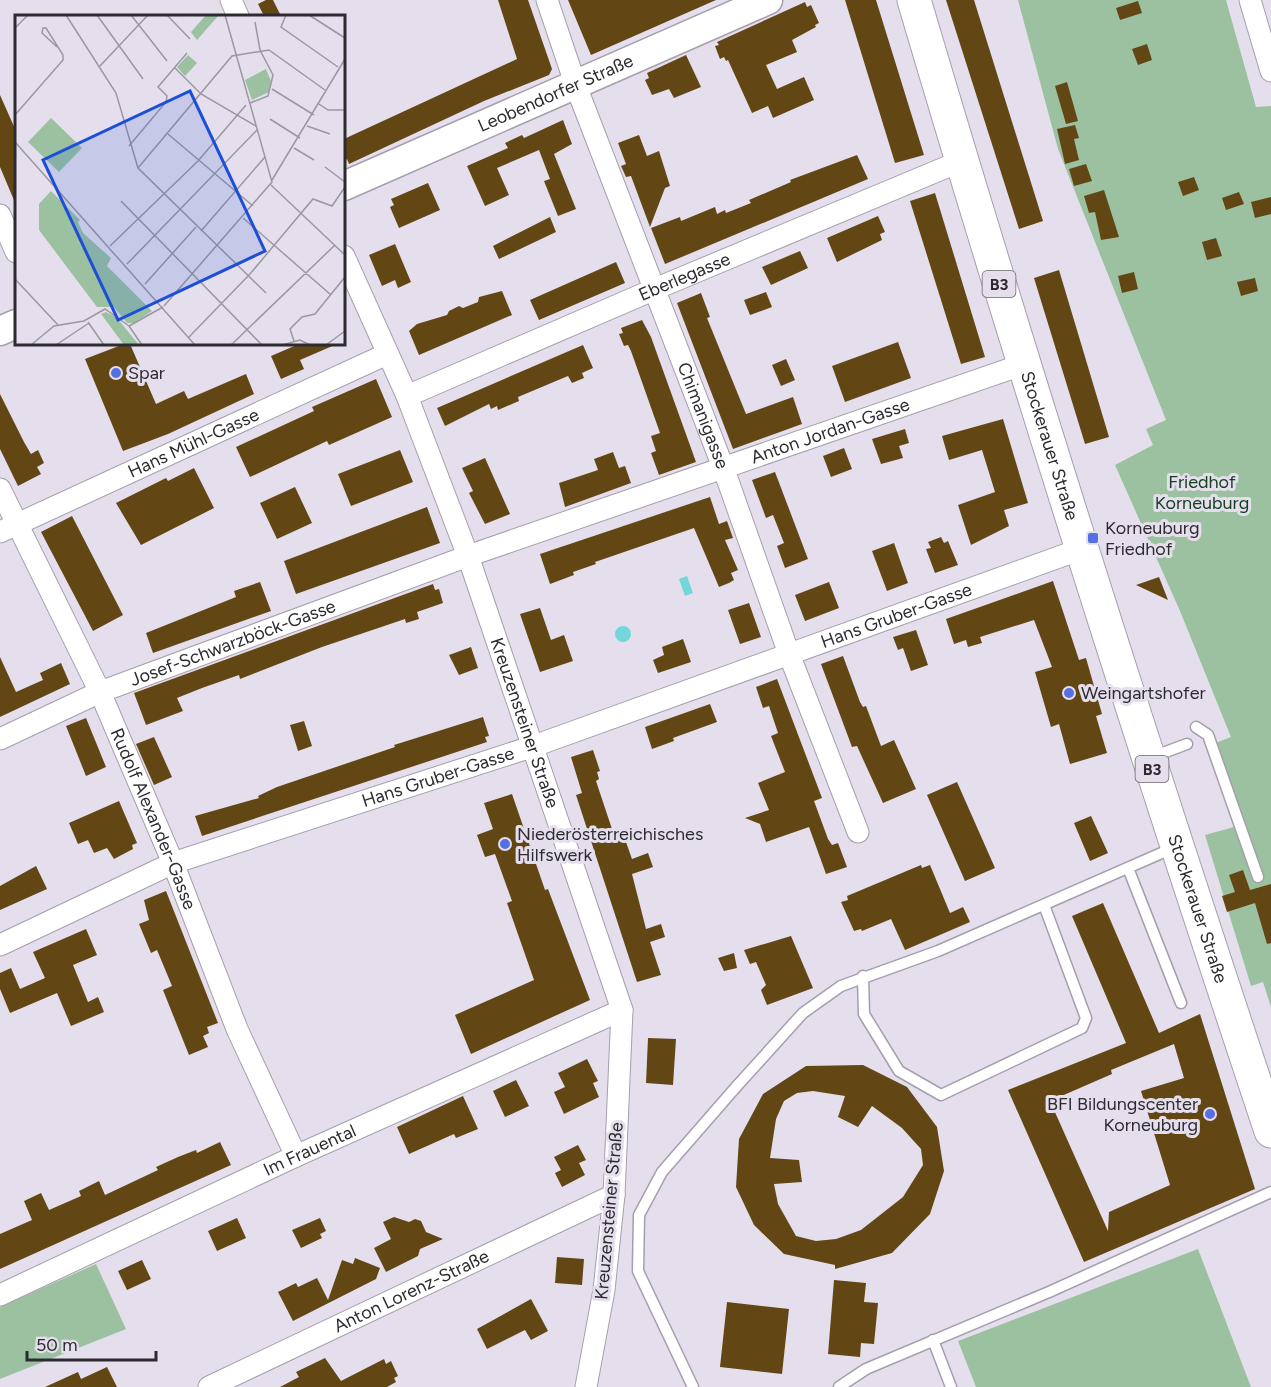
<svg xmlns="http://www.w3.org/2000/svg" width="1271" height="1387" font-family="Figtree,sans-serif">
	<rect width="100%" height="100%" fill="#e5dfed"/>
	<path fill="#9bc1a1" d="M1018,0h208l30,107 15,-1v901l-8,-25 -12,4 -46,-151 29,-8 -26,-81 23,-9 -51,-126 -65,-146 38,-20 -7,-16 20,-9 -108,-271z
		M1198,1249l53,138h-275l-18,-46z
		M96,1264l30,65 -126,50v-72z"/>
	<path fill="#73d6da" d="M687,576l6,17 -8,3 -6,-17z
		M615 634a8 8 0 1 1 16 0a8 8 0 1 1-16 0Z"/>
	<path fill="#624715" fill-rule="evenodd" d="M266,0h7l8,16h-17l-6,-12z
		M498,0h30l24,69 -3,6 -65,26 -135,63 -2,-5 -3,2v-22l173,-80z
		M568,0h148l-125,55z
		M845,0h31l48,155 -29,8z
		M946,0h28l69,221 -24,8z
		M1138,1l4,12 -22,7 -4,-12z
		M805,2l2,5 4,-2 8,18 -4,2 1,2 -24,13 5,12 -31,13 11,24 27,-12 10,23 -41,18 -5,-12 -16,7 -24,-53 -2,1 -2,-4 -4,2 -5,-13 4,-1 -2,-3z
		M1147,44l5,16 -14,5 -6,-16z
		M686,55l15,32 -27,11 -5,-9 -17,6 -7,-15 4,-2 -2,-5z
		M1067,82l11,39 -12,3 -11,-38z
		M0,95l16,36v74l-16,-38z
		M563,120l9,24 -18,10 22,55 -18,7 -14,-35 6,-2 -11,-29 -42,18 12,27 -24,11 -18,-40 41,-18 -3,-5 17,-8 2,3z
		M1075,125l4,13 -5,1 5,21 -14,4 -8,-35z
		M639,135l8,21 12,-5 11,35 -5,2 -15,39 -19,-51 -5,1 -5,-11 5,-2 -8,-21z
		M857,155l11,24 -203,85 -14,-36 29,-11 1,4 34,-14 2,7 8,-4 1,3 25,-10 -2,-3 42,-18 -1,-2z
		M1086,164l6,17 -18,5 -5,-17z
		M1194,177l5,13 -16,6 -5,-14z
		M428,183l12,27 -41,18 -9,-21 4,-2 -3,-6z
		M1104,190l15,47 -18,3 -6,-28 -6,1 -5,-17z
		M1239,192l5,12 -18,6 -4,-12z
		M935,193l50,164 -24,7 -51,-163z
		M1271,197v17l-16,4 -4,-16z
		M878,216l7,16 -5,2 2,6 -45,22 -10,-24z
		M550,217l6,15 -57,27 -6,-13z
		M1216,238l6,18 -15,4 -5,-18z
		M395,244l16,38 -13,6 -3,-8 -13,6 -13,-31z
		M800,251l8,17 -37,17 -9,-18z
		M616,262l9,21 -86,37 -9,-20z
		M1059,270l50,167 -24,7 -51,-166z
		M1134,272l4,17 -16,4 -4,-17z
		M1255,278l3,13 -17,5 -4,-14z
		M502,291l10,24 -93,40 -10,-24 8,-7 30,-9 2,-4 10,-5 4,2 15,-6 1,-5z
		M766,292l6,15 -22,8 -6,-15z
		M701,293l9,24 -3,1 39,96 47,-17 9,27 -69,25 -56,-146z
		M642,320l9,17 45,125 -37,13 -8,-22 5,-2 -5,-15 9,-3 -29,-82 -3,-6 -4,1 -5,-12 4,-1 -2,-5z
		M898,342l13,36 -66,24 -13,-36z
		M124,344h6l26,60 28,-13 4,8 58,-25 8,20 -86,40 -45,17 -38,-92z
		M299,344h38l-37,16 4,9 -23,10 -10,-23z
		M583,345l10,23 -11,5 2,5 -12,5 -4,-7 -50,21 1,4 -21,9 -1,-4 -6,3 -2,-5 -44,22 -8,-18z
		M786,359l9,21 -14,6 -9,-21z
		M376,379l16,38 -63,28 -2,-4 -77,36 -14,-30 78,-36 -2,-4z
		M0,394l24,48 7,12 7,-4 6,13 -7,4 4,7 -23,12 -18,-37z
		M1003,419l25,84 -24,7 5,16 -38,19 -13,-40 37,-13 -13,-42 -33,10 -7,-24z
		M905,429l4,14 -10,3 4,12 -22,6 -9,-25z
		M844,448l8,21 -21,8 -8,-21z
		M400,450l13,32 -62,24 -13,-32z
		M613,452l6,16 6,-2 6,17 -66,24 -6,-24 39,-13 -4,-11z
		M485,458l25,56 -25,10 -16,-31 4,-2 -11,-23z
		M194,468l20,40 -73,37 -25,-42 50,-25 2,3z
		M775,472l33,87 -23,9 -8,-22 7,-3 -11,-28 -7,3 -14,-38z
		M295,487l17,36 -35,16 -17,-36z
		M710,497l9,27 8,-3 6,17 -8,2 13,30 -7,3 3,7 -5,3 -10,4 -25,-59 -99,34 1,2 -23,8 1,3 -24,9 -10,-30z
		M427,507l13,36 -144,51 -12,-33z
		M72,516l51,99 -30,16 -52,-99z
		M941,537l3,6 4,-2 10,24 -23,8 -9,-24 5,-1 -3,-6z
		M894,543l14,40 -21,8 -15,-40z
		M1159,577l9,23 -32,-15z
		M1053,581l26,79 7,-2 16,56 -6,2 11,37 -37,11 -11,-40 -8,3 -16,-55 17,-5 -18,-47 -54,17 2,6 -14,4 -2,-7 -12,4 -8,-25z
		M260,582l11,29 -118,42 -7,-20 90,-36 -2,-6z
		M829,582l10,26 -34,13 -10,-26z
		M433,584l2,6 4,-1 4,14 -26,9 2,7 -13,4 -1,-4 -83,28 -82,32 -1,-4 -37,13 -25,10 6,13 -37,14 -12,-32z
		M749,603l12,34 -21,7 -12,-34z
		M540,608l11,32 13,-5 9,26 -33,11 -20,-58z
		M916,630l12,35 -17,6 -8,-23 -5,2 -5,-13z
		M683,639l8,23 -33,11 -5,-13 11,-5 -2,-8z
		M471,647l7,21 -19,7 -10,-20z
		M843,656l17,46 3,5 3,-1 15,40 13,-6 22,49 -33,14 -26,-57 -5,1 -31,-83z
		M0,657l16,35 27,-12 -3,-7 21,-10 9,21 -70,33z
		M777,679l45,119 -8,3 14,38 4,6 6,-2 9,24 -21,7 -17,-47 -43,15 -6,-18 -15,-6 24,-8 -11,-27 27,-11 -14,-36 7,-3 -9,-27 -6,2 -7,-21z
		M710,704l7,18 -44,16 1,3 -22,8 -7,-22z
		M483,717l6,19 -4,1 2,5 -285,94 -7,-20 64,-18 -1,-2 19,-9 118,-40 -1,-2z
		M86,718l20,49 -20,9 -20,-50z
		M304,721l8,25 -14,5 -8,-26z
		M154,737l18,40 -18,8 -18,-41z
		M593,750l7,21 -3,1 2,7 -3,2 18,54 5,-1 2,5 5,3 6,17 16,-6 5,14 -21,7 14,55 15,-5 4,13 -15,5 11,33 -24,7 -61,-187 6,-2 -11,-36z
		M957,782l38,86 -30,13 -38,-86z
		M512,794l33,96 3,-1 42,111 -119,54 -16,-39 79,-35 -27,-77 5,-2 -17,-47 -10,3 -8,-22 16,-6 -9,-26z
		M119,801l18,42 -5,2 1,4 -19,10 -7,-11 -13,5 -6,-13 -10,4 -9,-21z
		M1091,816l17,37 -18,8 -16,-38z
		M921,865l1,3 8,-3 20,48 13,-6 7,15 -65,28 -14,-31 -29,12 -1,-2 -7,2 -13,-29 7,-2 -1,-4z
		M36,866l11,23 -47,21v-24z
		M1243,870l7,20 21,-6v59l-4,1 -12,-41 -28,9 -5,-16 13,-4 -6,-17z
		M166,891l52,132 -11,4 2,6 -6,3 5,11 -19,8 -26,-65 9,-4 -15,-36 -6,3 -12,-29 10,-4 -5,-20z
		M1103,903l56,130 41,-19 55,175 -171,73 -76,-172 118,-47 -54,-127zM1174,1044l10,34 -43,13 29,94 -61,27 -1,19 -58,-130 62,-27 -1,-4z
		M86,929l11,26 -24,10 15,37 10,-5 6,15 -33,14 -14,-33 -47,20 -10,-24v-16l11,-5 9,21 25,-11 -12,-26z
		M791,936l22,52 -46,17 -6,-15 5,-5 -10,-23 -6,2 -6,-14z
		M734,953l3,15 -13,3 -6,-13z
		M648,1038l28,1 -3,46 -27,-2z
		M587,1059l11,22 -5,2 6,14 -35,17 -10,-22 11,-5 -7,-14z
		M863,1065l44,22 30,40 7,44 -14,43 -38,39 -57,16v-4l-51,-11 -30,-29 -18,-38 3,-48 24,-45 43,-28zM813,1091l32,5 -7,21 20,10 14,-21 30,22 19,21 2,16 -20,32 -42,33 -25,9 -20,2 -20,-5 -18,-32 -4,-20 28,-2 -3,-22 -29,-2 6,-39 8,-18 13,-8z
		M516,1080l13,26 -24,11 -12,-26z
		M463,1096l15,33 -22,9 -2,-4 -45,20 -12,-27z
		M220,1142l11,23 -231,104v-35l32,-14 -8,-19 17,-8 8,17 32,-14 -2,-5 20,-10 6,14 53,-25 -2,-3 22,-10 18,-7 1,3z
		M578,1145l8,15 -7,3 6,12 -23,12 -7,-14 6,-3 -7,-13z
		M394,1217l15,5 6,-3 6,2 5,11 17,7 -23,10 -2,7 -32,16 -12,-24 17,-9 -8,-17z
		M237,1218l9,20 -29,13 -9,-20z
		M320,1218l6,13 -6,3 2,4 -21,10 -9,-18z
		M557,1257l27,2 -2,26 -27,-2z
		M355,1258l25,10 -4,11 -83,42 -15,-29 18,-9 2,4 19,-9 11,22 14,-40 11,4z
		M142,1260l9,19 -24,11 -9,-19z
		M834,1280l32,3 -2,19 14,1 -4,41 -13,-1 -1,14 -32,-3z
		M531,1299l17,32 -17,9 -6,-10 -38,19 -10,-20z
		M727,1302l62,7 -7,65 -62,-7z
		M325,1358l16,23 43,-22 2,5 5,-3 7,15 -4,2 2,4 -9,5h-107l19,-10 -3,-5z
		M107,1367l10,20h-72l33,-15 3,7z"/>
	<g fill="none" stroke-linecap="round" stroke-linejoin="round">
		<defs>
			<path id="lane" d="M1196,727l12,8 50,142
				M1152,757l35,-13
				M1128,868l53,135
				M863,976l1,38 35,57 42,24 141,-67 4,-10 -42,-113
				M933,1340l18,47
				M693,1387l-55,-116 1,-56 23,-43 74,-85 67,-74 38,-27 97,-35 235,-103
				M839,1387l27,-18 183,-77 222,-100"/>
			<g id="street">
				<path d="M231,0l7,16"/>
				<path id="s1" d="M547,0l29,86 147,381 66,187 69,178"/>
				<path d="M1250,0l21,71"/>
				<path d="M0,215l16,37"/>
				<path id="s2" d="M344,256l63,140 61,160 154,454 -8,185 -10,95 -18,97"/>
				<path id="s3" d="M407,396l248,-107 306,-128"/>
				<path id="s4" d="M0,489l100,203 73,171 64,166 59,127"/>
				<path id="s5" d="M0,532l387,-178"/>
				<path id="s6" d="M0,739l100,-47 368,-136 556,-192"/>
				<path id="s7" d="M0,945l173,-82 361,-117 550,-198"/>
				<path id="s8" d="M0,1295l296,-139 326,-146"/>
				<path id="s9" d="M209,1387l405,-192"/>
			</g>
			<g id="secondary">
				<path id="s10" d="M344,186l424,-186"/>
				<path d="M0,331l16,-7"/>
			</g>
			<g id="primary">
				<path id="s11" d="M914,0c112,379 232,756 357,1131"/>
			</g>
		</defs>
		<use href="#lane" stroke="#a59fac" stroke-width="13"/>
		<use href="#street" stroke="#a59fac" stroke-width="23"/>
		<use href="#secondary" stroke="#a59fac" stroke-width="31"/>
		<use href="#primary" stroke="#a59fac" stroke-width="35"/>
		<use href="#lane" stroke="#fff" stroke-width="10"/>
		<use href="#street" stroke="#fff" stroke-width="21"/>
		<use href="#secondary" stroke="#fff" stroke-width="28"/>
		<use href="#primary" stroke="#fff" stroke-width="33"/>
	</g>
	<g fill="#566fe5" stroke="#e5dfed" stroke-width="2">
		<circle cx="116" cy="373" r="6"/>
		<rect x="1087" y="532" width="12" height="12" rx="3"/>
		<circle cx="1069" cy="693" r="6"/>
		<circle cx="505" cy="844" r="6"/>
		<circle cx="1210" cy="1114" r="6"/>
	</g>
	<g text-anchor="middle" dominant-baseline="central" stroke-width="6" stroke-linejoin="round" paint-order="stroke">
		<g fill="#e5dfed" stroke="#646169" stroke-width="1.5">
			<rect x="982.5" y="271" width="33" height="26" rx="4.5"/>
			<rect x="1135.5" y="756" width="33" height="26" rx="4.5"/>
		</g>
		<g font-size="16" font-weight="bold" fill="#2d2b30">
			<text x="999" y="284">B3</text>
			<text x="1152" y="769">B3</text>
		</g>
		<g font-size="18" fill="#2d2b30" stroke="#e5dfed">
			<text stroke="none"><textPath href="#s10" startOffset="231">Leobendorfer Straße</textPath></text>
			<text stroke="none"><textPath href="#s3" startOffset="302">Eberlegasse</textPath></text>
			<text stroke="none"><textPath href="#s1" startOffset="444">Chimanigasse</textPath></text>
			<text stroke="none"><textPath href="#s6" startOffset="886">Anton Jordan-Gasse</textPath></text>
			<text stroke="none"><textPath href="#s5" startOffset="213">Hans Mühl-Gasse</textPath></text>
			<text stroke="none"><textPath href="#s11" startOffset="466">Stockerauer Straße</textPath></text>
			<text stroke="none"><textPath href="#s7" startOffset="956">Hans Gruber-Gasse</textPath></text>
			<text stroke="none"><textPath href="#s6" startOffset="252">Josef-Schwarzböck-Gasse</textPath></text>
			<text stroke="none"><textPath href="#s2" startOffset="501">Kreuzensteiner Straße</textPath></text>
			<text stroke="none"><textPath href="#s7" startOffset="470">Hans Gruber-Gasse</textPath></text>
			<text stroke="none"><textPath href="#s4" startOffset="364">Rudolf Alexander-Gasse</textPath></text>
			<text stroke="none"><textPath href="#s11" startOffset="952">Stockerauer Straße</textPath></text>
			<text stroke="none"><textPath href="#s8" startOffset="342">Im Frauental</textPath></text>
			<text transform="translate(609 1211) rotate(-85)">Kreuzensteiner Straße</text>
			<text stroke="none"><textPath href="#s9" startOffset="224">Anton Lorenz-Straße</textPath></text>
		</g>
		<g font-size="18" fill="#2d2b30" stroke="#e5dfed" text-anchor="start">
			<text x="128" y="373">Spar</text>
			<text x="1105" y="528">Korneuburg<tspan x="1105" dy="21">Friedhof</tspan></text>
			<text x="1081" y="693">Weingartshofer</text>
			<text x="517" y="834">Niederösterreichisches<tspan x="517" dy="21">Hilfswerk</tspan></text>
			<text x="1198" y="1104" text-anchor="end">BFI Bildungscenter<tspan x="1198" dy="21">Korneuburg</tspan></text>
		</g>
		<g font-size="18" fill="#154020" stroke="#e5dfed">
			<text x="1202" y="482">Friedhof<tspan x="1202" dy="21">Korneuburg</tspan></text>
		</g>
	</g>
	<g transform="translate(15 15)">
		<rect width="330" height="330" fill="#e5dfed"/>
		<path d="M191,0h13l-22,25 -6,-8zM173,40l9,8 -12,13 -8,-9zM251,54l5,12 -2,11 -17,8 -7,-20zM36,103l31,30 -23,24 -31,-30zM36,176l29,29 -2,2 5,11 28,25 -4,8 45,45 -18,12h-7l-13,-16h-17l-58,-77v-26zM91,297l11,6 22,27h-15l-23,-31z" fill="#9bc1a1"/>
		<path fill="none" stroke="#9b97a1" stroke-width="1.5" d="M51,0l50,78 22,75 128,125M82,0l46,64M116,0l36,46M152,0l23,24M271,0l-5,12 57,40M294,0l36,23M0,13l13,-13M84,52l49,-52M159,52l27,27 55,32M257,74l42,26M235,88l18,-7 5,-21 -13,-25 -5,-28M304,89l9,6h16M0,100l48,-55v-5l-17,-27h-3l-1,5 15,14M255,104l30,19M292,111l23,8M153,119l85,72M0,127l180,203M114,131l37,-44 1,-6 -9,-9 29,-34M279,133l20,12M310,152l20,15M123,153l94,-112 37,-6 56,40M257,165l73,-121M256,170l74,70M106,186l141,144M228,203l88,77M186,216l64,-74M95,231l88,-85 48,-56M112,249l130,-134M0,264l43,46M130,269l51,-57M149,291l108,-124 -47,-167M73,307l16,23M114,311l34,-19M114,311l13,19M174,322l61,-63 63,-75 19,7 13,-19M279,326l-4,-12 12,-12 13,-3 30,-37M16,330l23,-19 30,-5 21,-12 24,17M41,330l33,-22M216,330l104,-100M267,330l18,-5 10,5M311,330l19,-14"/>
		<path fill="#1d4ed8" fill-opacity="0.15" stroke="#1d4ed8" stroke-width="3" d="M175,76l75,160 -147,69 -75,-160z"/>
		<rect width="330" height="330" fill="none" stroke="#2d2b30" stroke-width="3"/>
	</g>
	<path d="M27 1351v9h129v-9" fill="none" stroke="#2d2b30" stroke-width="3"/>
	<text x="36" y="1351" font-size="18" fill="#2d2b30" stroke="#e5dfed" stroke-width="4.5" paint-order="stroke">50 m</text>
</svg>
